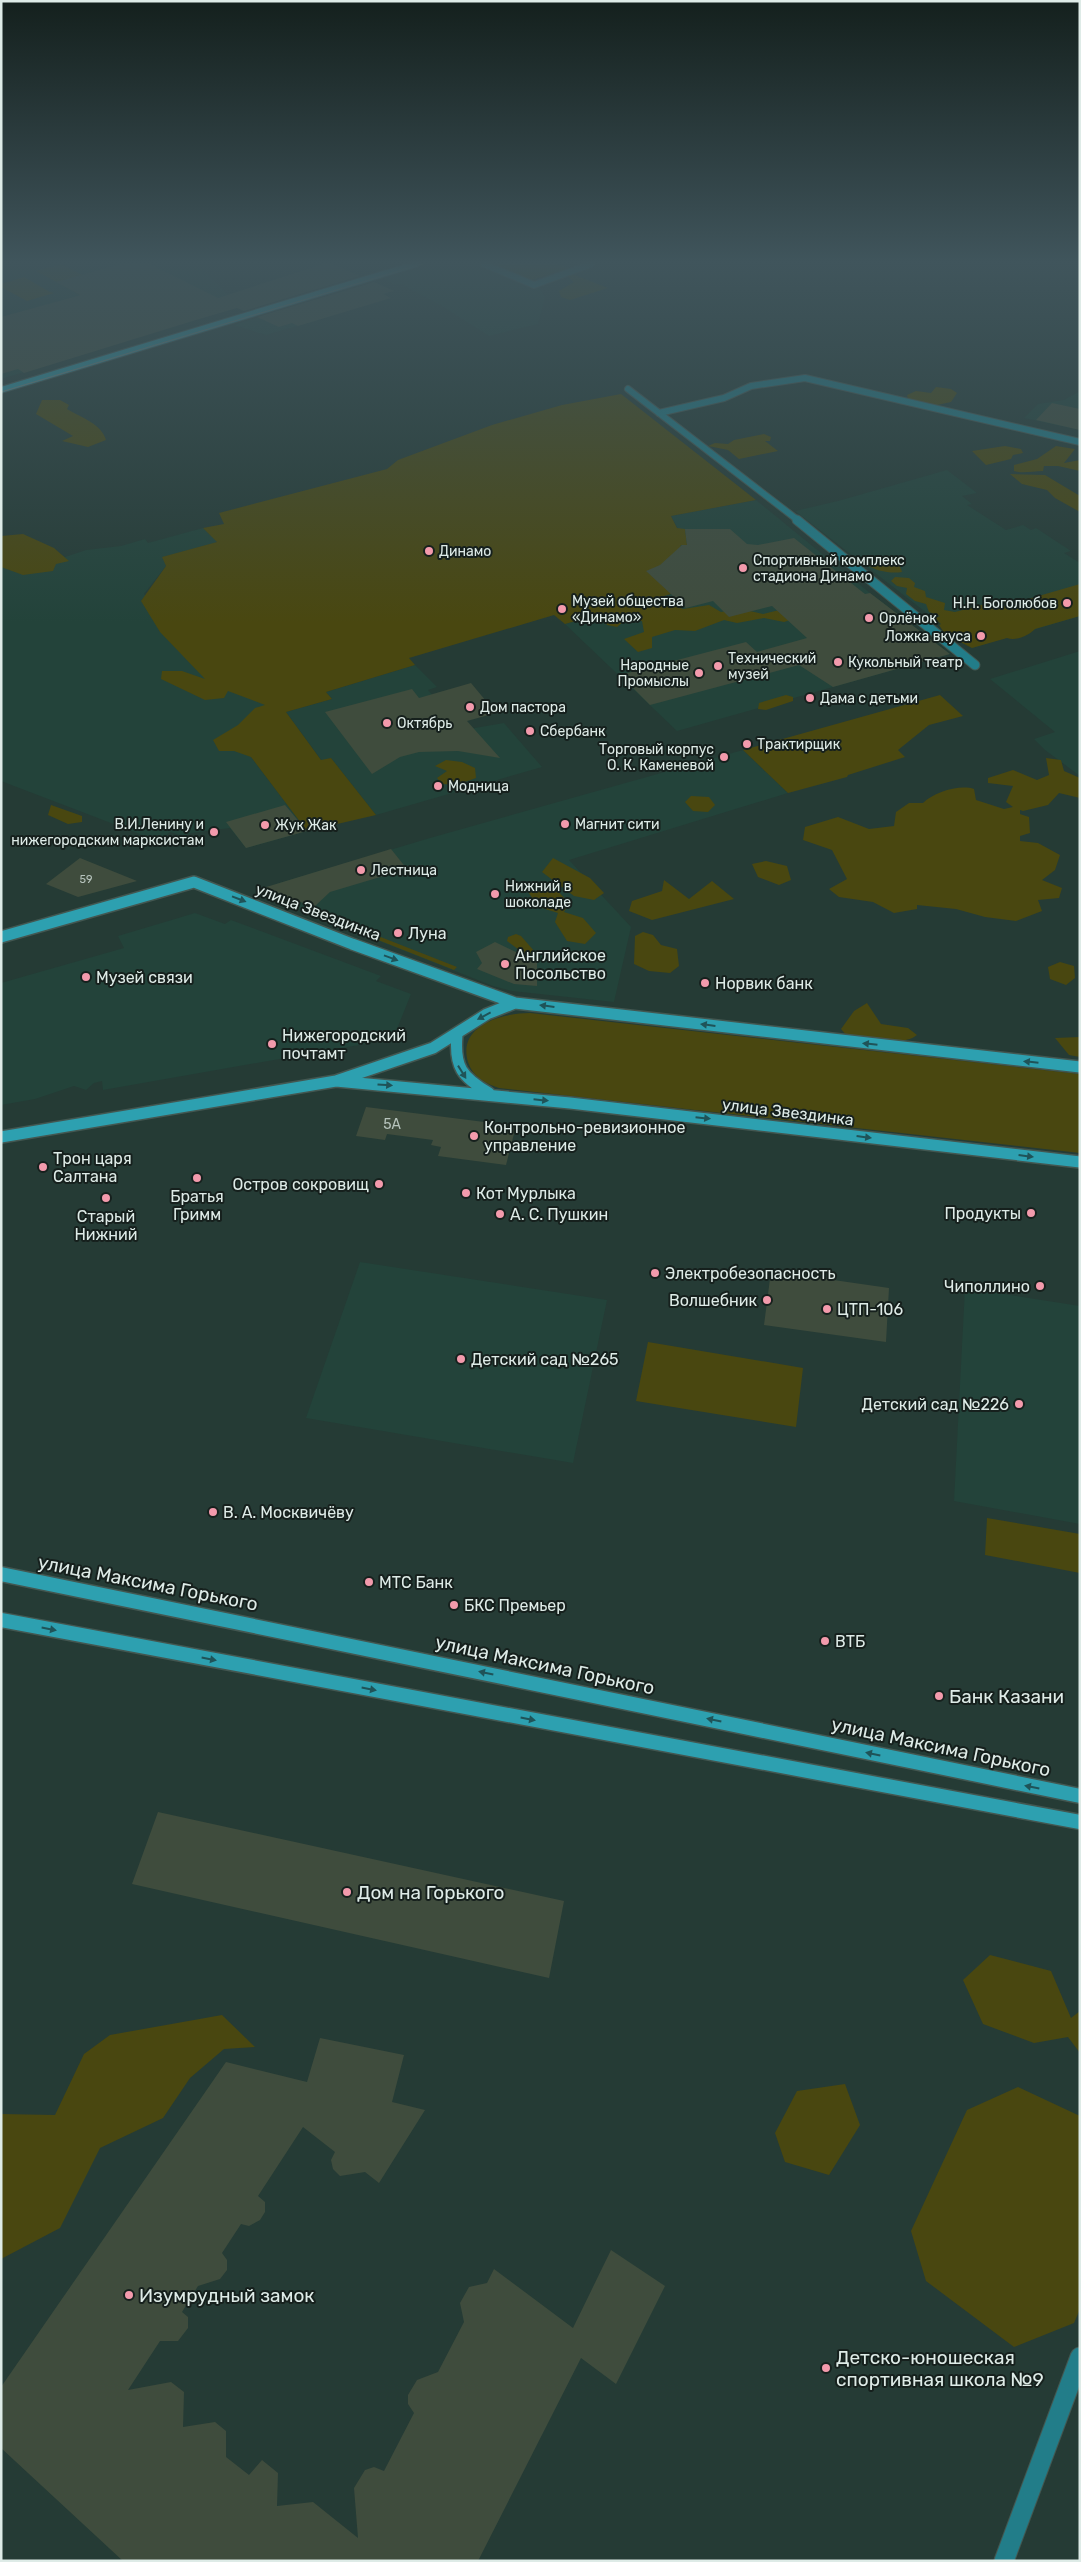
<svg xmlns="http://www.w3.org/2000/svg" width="1081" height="2562" font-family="Rubik,sans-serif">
	<rect width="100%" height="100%" fill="#253b35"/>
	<path fill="#23433a" d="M1,264h196l43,43 -139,40 3,1 -103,31z
		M433,264h53l52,21 7,12 -7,27 -49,12 -47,-30 -41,-22 -4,1 -14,-7z
		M305,302l30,13 -69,20 -32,-10z
		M1080,391v39l-56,-12 14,-14 26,-4z
		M947,470l30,23 -15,3 10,8 -5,1 39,25 17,-5 8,5 5,-2 35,23 -7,2 16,10v53l-108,32 -177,-137 43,-10z
		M756,500l114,93 80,61 -273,77 -112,-107 106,-30 10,-49h6l-16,-29z
		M203,528l15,14 -55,15 3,9 -22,28 123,112 -16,51 56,74 -61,17 -16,-20 -39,5 -8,3 -13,-4 -12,9 -157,-60v-231l52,11 33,-11 35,-4 24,-7 3,4z
		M1080,651v125l-35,-26 -11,-11 21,-7 -65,-53z
		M415,665l22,22 -9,3 35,40 41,-7 38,44 -166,48 -45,-57 -9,3 -36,-49 46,-13 -6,-7z
		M743,750l45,43 -219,67 62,67 -17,75 -102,-11 -19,-5 -225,-89 6,-5 -4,-4 6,-4 154,-46z
		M195,913l30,11 6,-4 150,56 -5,5 35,13 -18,45 -290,51 -1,-9 -8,2 -8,7 -12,-4 -39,13 -34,6v-122l123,-35 -6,-12z
		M360,1262l247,38 -34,163 -267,-45z
		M965,1288l115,18v218l-126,-23z"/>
	<path fill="#494710" d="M62,264l20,11 40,-11 30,1 -68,32 -48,-26z
		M487,264h70l12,4 -40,13z
		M572,274l36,14 -38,12 -9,-3 -2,-6 15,-9 -7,-6z
		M24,277l26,15 4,1 -27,8 -26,-14v-3z
		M936,387l15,2 6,4 -6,9 -14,3 -29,-6 -1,-4 9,-4 15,2z
		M621,394l135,106 -85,16 6,12 8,1 2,16h-6l-10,49 -42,12 17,1 20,-5 17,7 26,-4 12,7 20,-3 22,5 37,-9 11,8 -27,9 -20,-4 -27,5 -13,-3 -29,11 -20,-1 -23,7v11l-14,4 -14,-13 20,-7 -2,-11 -19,1 -6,5 -10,-2 -7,-9 4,-3 -39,11 -11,-9 -145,43 6,7 -89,27 6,7 -46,13 35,48 10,-2 45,57 -69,16 -56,-74 -17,-6h-15l-6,-11 25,-15 17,-17 10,-3 -37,-14 -4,7 -19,2 -44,-21 1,-8h20l23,8 -45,-47 -19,-31 25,-35 -4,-9 55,-15 -14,-14 21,-4 -5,-11 168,-44 11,-9 94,-35 70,-20z
		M42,400h18l9,5 -2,4c13,8 35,15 39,31l-18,7 -26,-6 11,-5 -37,-22z
		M764,434l7,3 -1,4h-5l13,10 -39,8 -11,-9 -20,-4 7,-3 13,1 6,-4z
		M1005,446l16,3 2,4 -10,2 -2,4 -25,6 -14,-14z
		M1056,446l19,3 -11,14 16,-3v11l-22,-5h-14l-1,5c-11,0 -19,3 -29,0v-6l23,-6z
		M1010,474l35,1 35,21v16l-25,-14 -8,-8 -25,-6z
		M23,534l31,14 15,13 -13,3 -3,7 -30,4 -22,-8v-31z
		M874,557c13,0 24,0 28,15 -11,2 -27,-1 -36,-8z
		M895,577l14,1 6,5 -1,4 11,4 1,6 19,6 -1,7 11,2 30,-8 19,2 76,-22v32l-45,13c-7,7 -19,12 -28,9l-35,10 -27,-14 -6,-9 2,-1 -7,-6 6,-2 -11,-4 -3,-8 -11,-3 -9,-7 1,-6 -10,-2 -6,-5z
		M786,695l7,2v4l-27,9 -8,-1 1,-6z
		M940,695l23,21 -34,9 -31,25 7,7 -57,18 -1,2 -59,16 -45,-43z
		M1046,758l15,2 3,11 16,7v20l-21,-5 -11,12 -25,6 -3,-1v4l9,3 1,16 -10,3v5l18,2 22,12 -5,15 -13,10 20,8 -3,10 -21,2 4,11 -26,10 -31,-4 -29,-8 -39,-4v4l-23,4 -21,-11 -34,-5 -10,-8 18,-10 -15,-29 -29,-10 2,-13 33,-10 31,12 25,-3 2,-14 13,-9h14c11,-11 37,-19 51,-14l2,11 28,9 9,-2 -7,-5 7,-16 -25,-3v-5l25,-8 24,10 12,-5z
		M446,760l16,2 13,6 1,10 -20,7 -14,-1 -5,-6 10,-7 -12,-5z
		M691,796l18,1 6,8 -7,7 -15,-1 -8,-9z
		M51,805l31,11v6l-14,2 -20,-9z
		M553,858l37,20 14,15 -10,7 -20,-4 -32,-24z
		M766,861l21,5 4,14 -12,5 -21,-8 -6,-13z
		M664,880l25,19 23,-18 22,18 -82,21 -23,-9 3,-10 30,-10z
		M540,883l14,4 15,16 -5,9 19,6 13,15 -11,11 -18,-3 -12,-19 3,-9 -19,-6 -11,-15z
		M643,932l10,3 8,10 16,4 2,17 -9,7 -21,-2 -15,-7 1,-28z
		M373,934l84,33 -3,3 -81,-32z
		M516,934l5,2 14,16 -9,3 -19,-14 1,-4z
		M1060,962l14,4 1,12 -9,7 -16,-6 -2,-12z
		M867,1003l14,21 27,4 9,7c-14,12 -52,3 -70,1l-6,-7 13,-18z
		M530,1013l550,61v79l-581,-65c-15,-5 -26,-11 -31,-26 -11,-37 35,-49 62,-49z
		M1080,1037v20l-11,-2 -14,-17z
		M648,1342l155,26 -7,59 -160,-26z
		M987,1518l93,16v39l-95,-18z
		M990,1955l61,16 20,47 9,-7v42l-12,-16 -34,6 -51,-19 -20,-44z
		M222,2015l33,32 -31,2 -34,29 -27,40 -63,30 -40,80 -59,31v-145l54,1 29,-61 26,-19z
		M845,2084l15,41 -31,50 -44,-13 -10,-29 22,-42z
		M1018,2087l62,29v193l-6,14 -60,24 -88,-66 -15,-50 56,-121z"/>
	<path fill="#3f4c3d" d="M122,264h28l68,34 105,-34h10l27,12 -116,35 -7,-3 -41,12 -172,53 -6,-4 -17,5v-57l80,-22 -25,-13z
		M374,282l20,9 -11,3 8,4 -93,28 -6,-3 -13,4 -22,-10z
		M1052,403l28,6v21l-44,-10z
		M685,529h45l17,15 11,1 36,-7 71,56 5,-1 80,61 -117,33 -34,-22 -149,40 -30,-30 126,-33 11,10 50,-14 -35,-32 -43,11 -16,-16 -27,7 -40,-37 14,-6 22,-20h5z
		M471,683l25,30 -29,8 33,37 -42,-7 -39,1 -19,5 -28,17 -47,-62 87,-23 7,9z
		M285,805l22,26 -61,17 -20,-26z
		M391,849l16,20 -77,23 -16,15 -51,-19z
		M80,858l57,23 -59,16 -32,-13z
		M495,942l42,20v24l-23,-2 -37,-15 5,-6 -6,-11z
		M366,1107l150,19 -10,39 -68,-9 3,-9 -10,-2 2,-5 -46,-6 -2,6 -29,-4z
		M771,1271l118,17 -3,54 -122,-17z
		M158,1812l406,89 -15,77 -417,-94z
		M320,2038l84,17 -12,47 33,8 -46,73 -14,-11 -25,4 -7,-7 -2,-9 4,-8 -32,-25 -45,69 7,6v10l-5,8 -11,6 -8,-2 -19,29 5,7v10l-7,9 -22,7 -16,26 6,5v11l-10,13h-18l-32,49 43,-8 13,10 -1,35 32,-5 11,9v26l23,18 13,-15 16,13 -1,33 36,-4 45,36 -4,-50 11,-18 9,-3 10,4 30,-58 -6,-9v-9l9,-15 21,-8 26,-50 -4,-19 9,-16 18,-4 7,-14 79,59 38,-78 54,36 -49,98 -35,-26 -103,203h-355l-122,-113v-61l225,-325 81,20z"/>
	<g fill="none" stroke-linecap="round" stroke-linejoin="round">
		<defs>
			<path id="street-far2" d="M484,264l50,21 57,-21
				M628,389l171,132
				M659,413l65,-15 27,-12 54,-8 275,64"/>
			<path id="street-far1" d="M797,520l178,145"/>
			<path id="street" d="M1004,2561l76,-204"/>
			<path id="secondary-far2" d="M1,390l415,-126"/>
			<path id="secondary-far1" d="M1,937l193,-55 158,62 163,59 565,64
				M457,1035c-3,32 5,42 32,58
				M336,1081l234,22 510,59
				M1,1137l335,-56 97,-33 54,-34 28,-11"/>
			<path id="secondary" d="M1,1574l1079,222
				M1,1620l1079,202"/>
		</defs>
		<use href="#street-far2" stroke="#435751" stroke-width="8"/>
		<use href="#street-far1" stroke="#435751" stroke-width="11"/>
		<use href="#street" stroke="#435751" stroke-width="21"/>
		<use href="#secondary-far2" stroke="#435751" stroke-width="8"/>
		<use href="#secondary-far1" stroke="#435751" stroke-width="14"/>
		<use href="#secondary" stroke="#435751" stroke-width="17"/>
		<use href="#street-far2" stroke="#227d89" stroke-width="6"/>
		<use href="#street-far1" stroke="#227d89" stroke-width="9"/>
		<use href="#street" stroke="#227d89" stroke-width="19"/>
		<use href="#secondary-far2" stroke="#2da0b0" stroke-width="6"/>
		<use href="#secondary-far1" stroke="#2da0b0" stroke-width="11"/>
		<use href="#secondary" stroke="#2da0b0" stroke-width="14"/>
		<path stroke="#7e908b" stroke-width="1" d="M1,392l421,-128"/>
	</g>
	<defs><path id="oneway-solid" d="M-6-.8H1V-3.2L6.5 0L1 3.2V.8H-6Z" transform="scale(1.25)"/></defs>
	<g fill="#1f5358">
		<use href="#oneway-solid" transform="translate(239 899) rotate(21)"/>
		<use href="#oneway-solid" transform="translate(391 958) rotate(20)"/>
		<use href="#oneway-solid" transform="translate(547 1006) rotate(-173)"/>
		<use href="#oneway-solid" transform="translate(484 1016) rotate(152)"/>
		<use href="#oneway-solid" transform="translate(708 1025) rotate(-173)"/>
		<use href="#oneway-solid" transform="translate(870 1044) rotate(-174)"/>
		<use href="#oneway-solid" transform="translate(1031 1062) rotate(-174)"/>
		<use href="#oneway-solid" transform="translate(462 1072) rotate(58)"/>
		<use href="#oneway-solid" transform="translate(385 1085) rotate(4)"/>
		<use href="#oneway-solid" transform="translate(541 1100) rotate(6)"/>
		<use href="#oneway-solid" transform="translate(703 1118) rotate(6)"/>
		<use href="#oneway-solid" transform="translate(864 1137) rotate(7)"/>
		<use href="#oneway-solid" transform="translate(1026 1156) rotate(7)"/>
		<use href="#oneway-solid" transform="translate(49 1629) rotate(11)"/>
		<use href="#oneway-solid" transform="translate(209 1659) rotate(11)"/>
		<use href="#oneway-solid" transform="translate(486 1673) rotate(-168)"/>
		<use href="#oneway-solid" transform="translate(369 1689) rotate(11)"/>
		<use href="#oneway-solid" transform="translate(528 1719) rotate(11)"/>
		<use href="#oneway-solid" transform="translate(714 1720) rotate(-168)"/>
		<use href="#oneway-solid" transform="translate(873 1754) rotate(-168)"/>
		<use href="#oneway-solid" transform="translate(1032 1787) rotate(-169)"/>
	</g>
	<linearGradient id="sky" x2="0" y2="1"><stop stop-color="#14201d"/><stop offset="0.42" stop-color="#40555c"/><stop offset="1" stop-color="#40555c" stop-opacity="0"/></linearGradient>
	<rect width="1081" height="623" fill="url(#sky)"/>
	<g fill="#f39aac" stroke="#16201d" stroke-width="2">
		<circle cx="429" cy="551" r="5"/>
		<circle cx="743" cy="568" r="5"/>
		<circle cx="1067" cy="603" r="5"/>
		<circle cx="562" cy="609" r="5"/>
		<circle cx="869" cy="618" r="5"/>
		<circle cx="981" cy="636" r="5"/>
		<circle cx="838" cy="662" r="5"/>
		<circle cx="718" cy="666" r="5"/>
		<circle cx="699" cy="673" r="5"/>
		<circle cx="810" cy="698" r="5"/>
		<circle cx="470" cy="707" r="5"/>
		<circle cx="387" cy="723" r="5"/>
		<circle cx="530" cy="731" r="5"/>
		<circle cx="747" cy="744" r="5"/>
		<circle cx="724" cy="757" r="5"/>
		<circle cx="438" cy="786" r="5"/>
		<circle cx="565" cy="824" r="5"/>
		<circle cx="265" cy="825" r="5"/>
		<circle cx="214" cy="832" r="5"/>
		<circle cx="361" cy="870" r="5"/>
		<circle cx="495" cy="894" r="5"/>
		<circle cx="398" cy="933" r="5"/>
		<circle cx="505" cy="964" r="5"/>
		<circle cx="86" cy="977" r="5"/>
		<circle cx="705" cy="983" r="5"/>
		<circle cx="272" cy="1044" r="5"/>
		<circle cx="474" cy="1136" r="5"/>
		<circle cx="43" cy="1167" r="5"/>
		<circle cx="197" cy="1178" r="5"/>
		<circle cx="379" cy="1184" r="5"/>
		<circle cx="466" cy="1193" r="5"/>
		<circle cx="106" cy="1198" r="5"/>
		<circle cx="1031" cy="1213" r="5"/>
		<circle cx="500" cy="1214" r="5"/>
		<circle cx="655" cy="1273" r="5"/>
		<circle cx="1040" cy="1286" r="5"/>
		<circle cx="767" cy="1300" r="5"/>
		<circle cx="827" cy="1309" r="5"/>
		<circle cx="461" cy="1359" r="5"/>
		<circle cx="1019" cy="1404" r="5"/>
		<circle cx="213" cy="1512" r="5"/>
		<circle cx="369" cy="1582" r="5"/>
		<circle cx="454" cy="1605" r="5"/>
		<circle cx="825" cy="1641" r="5"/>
		<circle cx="939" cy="1696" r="5"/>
		<circle cx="347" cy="1892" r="5"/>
		<circle cx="129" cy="2295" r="5"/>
		<circle cx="826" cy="2368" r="5"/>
	</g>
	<g text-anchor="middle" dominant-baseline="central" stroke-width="4" stroke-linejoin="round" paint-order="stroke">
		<g font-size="11" fill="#b6c3bc">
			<text x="86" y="879">59</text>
		</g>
		<g font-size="14" fill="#deebe7" stroke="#16201d" text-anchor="start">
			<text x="439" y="551">Динамо</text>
			<text x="753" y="560">Спортивный комплекс<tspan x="753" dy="16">стадиона Динамо</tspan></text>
			<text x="572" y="601">Музей общества<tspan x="572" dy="16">«Динамо»</tspan></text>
			<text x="1057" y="603" text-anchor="end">Н.Н. Боголюбов</text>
			<text x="879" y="618">Орлёнок</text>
			<text x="971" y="636" text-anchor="end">Ложка вкуса</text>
			<text x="728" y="658">Технический<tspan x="728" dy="16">музей</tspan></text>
			<text x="848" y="662">Кукольный театр</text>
			<text x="689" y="665" text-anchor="end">Народные<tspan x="689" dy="16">Промыслы</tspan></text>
			<text x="820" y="698">Дама с детьми</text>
			<text x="480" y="707">Дом пастора</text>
			<text x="397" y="723">Октябрь</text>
			<text x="540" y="731">Сбербанк</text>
			<text x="757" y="744">Трактирщик</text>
			<text x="714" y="749" text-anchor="end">Торговый корпус<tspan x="714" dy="16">О. К. Каменевой</tspan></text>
			<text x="448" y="786">Модница</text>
			<text x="204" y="824" text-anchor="end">В.И.Ленину и<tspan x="204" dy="16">нижегородским марксистам</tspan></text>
			<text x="575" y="824">Магнит сити</text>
			<text x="275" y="825">Жук Жак</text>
			<text x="371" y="870">Лестница</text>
			<text x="505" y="886">Нижний в<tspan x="505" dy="16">шоколаде</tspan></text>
		</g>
		<g font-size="14" fill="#b6c3bc">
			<text x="392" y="1124">5А</text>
		</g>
		<g font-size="16" fill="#deebe7" stroke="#16201d">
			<text transform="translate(318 912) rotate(21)">улица Звездинка</text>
			<text transform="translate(788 1112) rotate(7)">улица Звездинка</text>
		</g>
		<g font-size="16" fill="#deebe7" stroke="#16201d" text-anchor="start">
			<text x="408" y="933">Луна</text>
			<text x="515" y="955">Английское<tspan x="515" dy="18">Посольство</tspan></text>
			<text x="96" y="977">Музей связи</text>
			<text x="715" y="983">Норвик банк</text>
			<text x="282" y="1035">Нижегородский<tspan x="282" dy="18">почтамт</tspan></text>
			<text x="484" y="1127">Контрольно-ревизионное<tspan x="484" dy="18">управление</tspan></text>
			<text x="53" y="1158">Трон царя<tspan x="53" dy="18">Салтана</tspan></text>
			<text x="369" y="1184" text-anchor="end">Остров сокровищ</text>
			<text x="476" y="1193">Кот Мурлыка</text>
			<text x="197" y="1196" text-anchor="middle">Братья<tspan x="197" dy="18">Гримм</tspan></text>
			<text x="1021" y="1213" text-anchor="end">Продукты</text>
			<text x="510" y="1214">А. С. Пушкин</text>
			<text x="106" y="1216" text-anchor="middle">Старый<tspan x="106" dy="18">Нижний</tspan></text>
			<text x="665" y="1273">Электробезопасность</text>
			<text x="1030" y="1286" text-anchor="end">Чиполлино</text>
			<text x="757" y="1300" text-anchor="end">Волшебник</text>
			<text x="837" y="1309">ЦТП-106</text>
			<text x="471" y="1359">Детский сад №265</text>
			<text x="1009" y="1404" text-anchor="end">Детский сад №226</text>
			<text x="223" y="1512">В. А. Москвичёву</text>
			<text x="379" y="1582">МТС Банк</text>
			<text x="464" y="1605">БКС Премьер</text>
			<text x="835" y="1641">ВТБ</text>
		</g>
		<g font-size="19" fill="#deebe7" stroke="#16201d">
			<text transform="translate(148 1583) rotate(11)">улица Максима Горького</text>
			<text transform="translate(545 1665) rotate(12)">улица Максима Горького</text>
			<text transform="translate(941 1747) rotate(12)">улица Максима Горького</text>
		</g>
		<g font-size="19" fill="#deebe7" stroke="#16201d" text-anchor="start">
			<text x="949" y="1696">Банк Казани</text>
			<text x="357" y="1892">Дом на Горького</text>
			<text x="139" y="2295">Изумрудный замок</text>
			<text x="836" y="2357">Детско-юношеская<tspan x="836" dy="22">спортивная школа №9</tspan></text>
		</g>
	</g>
	<rect width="1081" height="2562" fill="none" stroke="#deebe7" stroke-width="5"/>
</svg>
